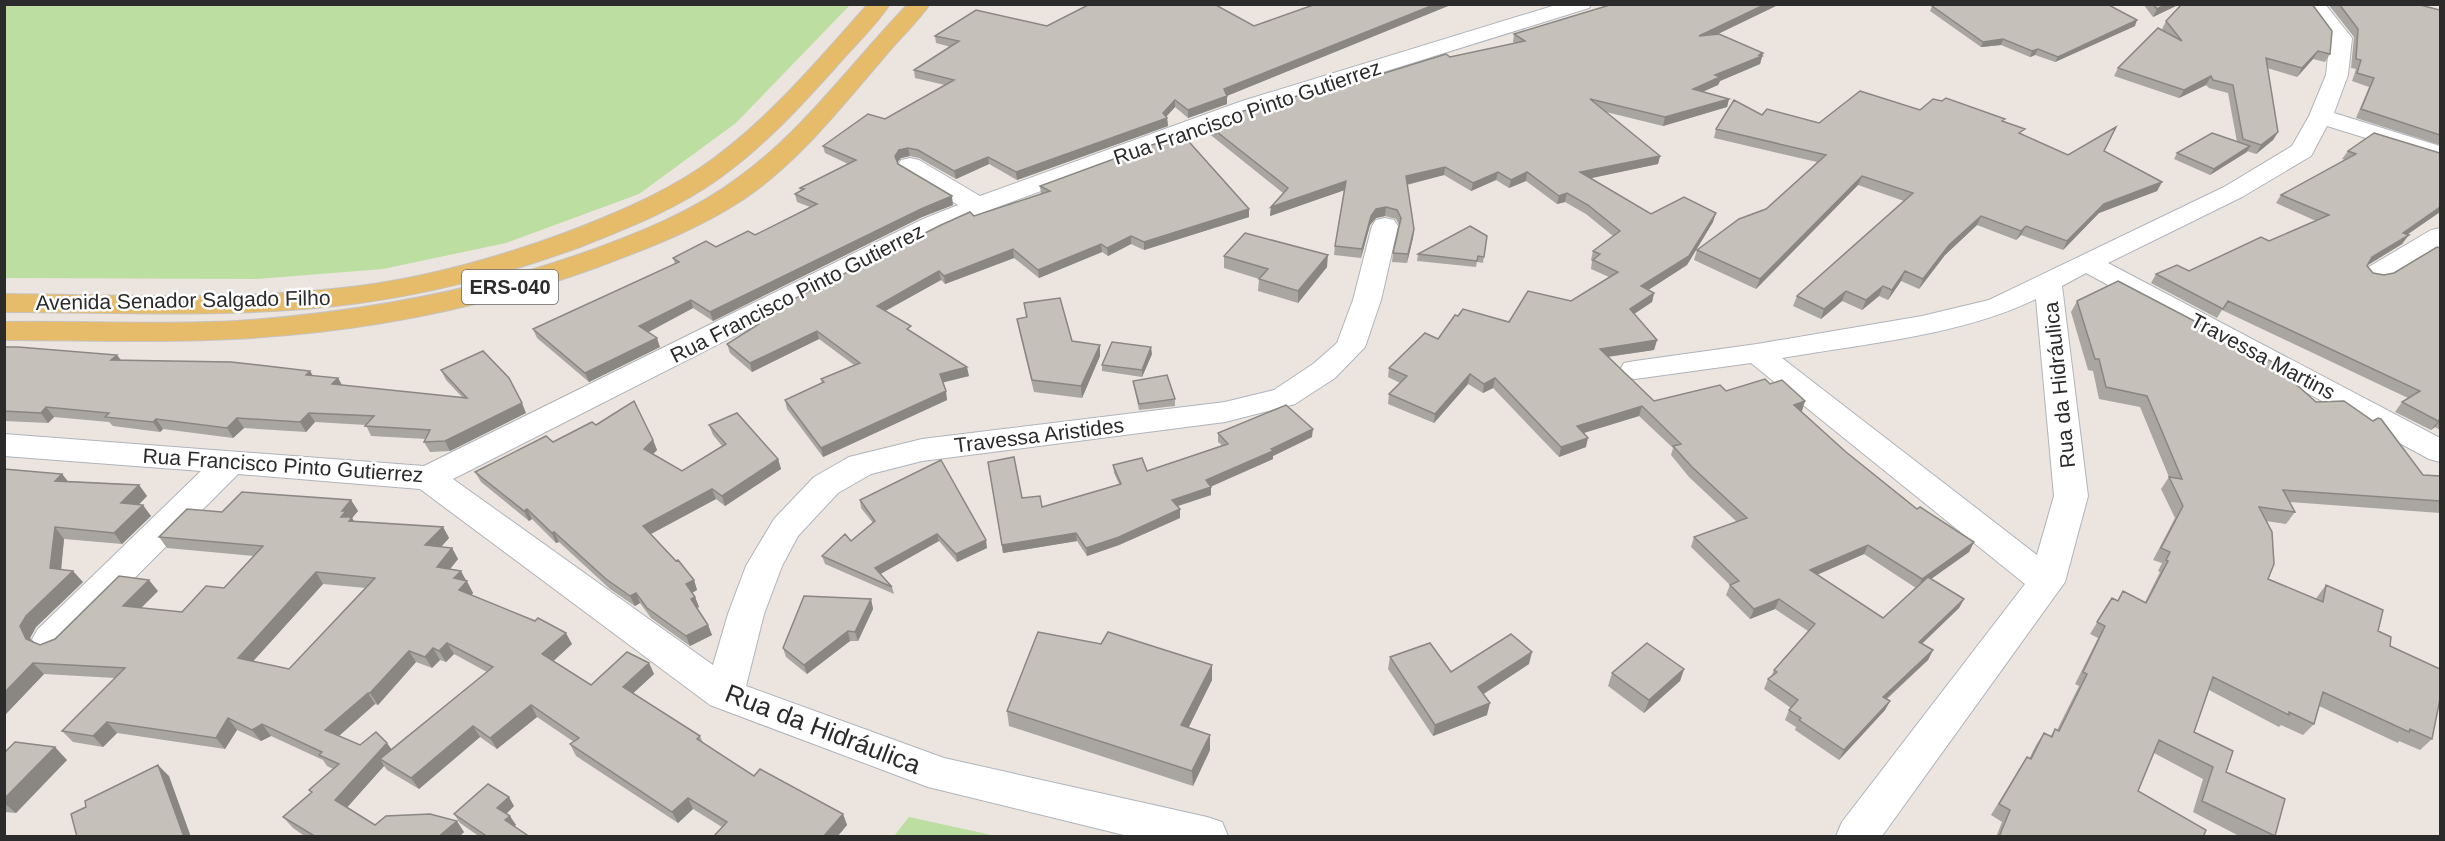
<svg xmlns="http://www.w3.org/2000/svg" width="2445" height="841" font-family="Helvetica,sans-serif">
	<rect width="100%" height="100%" fill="#ece5df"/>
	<path fill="#bcdea0" d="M5,4h845v1l-114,118 -97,71 -133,49 -123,26 -126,10 -252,-1z
		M909,817l87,19h-102z"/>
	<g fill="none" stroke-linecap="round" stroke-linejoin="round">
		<defs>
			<path id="street" d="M1559,4h33l-3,4 -331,103 -271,100 -46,20 -488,248 260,186 15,-51 18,-48 28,-47 40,-42 35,-20 73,-18 303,-37 49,-12 39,-26 24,-21 16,-43 19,-74 4,-6 9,-2 9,2 4,6 -17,74 -16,47 -30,31 -40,26 -70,18 -303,39 -51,13 -33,19 -40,43 -16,30 -18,48 -18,72 198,72 263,59 15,5 6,14h-100l-200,-49 -218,-82 -290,-216 -182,-15 -174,175 -13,5 -13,-5 -6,-10 6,-10 163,-158 -197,-15v-22l420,32 499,-247 35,-14 -57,-35 -3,-5 3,-5 9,-2 9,2 61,36 262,-95z
				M2304,4h21l27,34 -4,37 -14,38 106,33v15l-113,-35 -16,30 -69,41 -134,66 332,175v24l-11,-3 -343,-186 -24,13 26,210 -23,86 -183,254h-46l6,-14 183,-238 -274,-221 -116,16 -11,-2 -4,-7 4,-7 11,-2 122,-17 165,-28 67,-16 235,-113 68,-41 17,-30 17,-41 4,-37zM2036,299l18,197 -17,59 -255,-197c81,-14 181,-23 254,-59z
				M2440,228v19l-53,33 -10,2 -10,-2 -4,-6 4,-6 64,-38z"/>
			<path id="primary" d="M868,4h22c-15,23 -37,43 -55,64 -35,39 -71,78 -114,109 -42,31 -93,51 -141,70 -71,26 -145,46 -220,56 -118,16 -237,9 -356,9v-18c118,1 237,7 355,-8 69,-9 137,-28 203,-52 48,-18 96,-38 138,-66 65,-44 116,-106 168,-164z
				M908,4h22c-13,19 -30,34 -44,51 -44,51 -86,106 -142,144 -45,30 -96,49 -146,68 -116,42 -241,66 -365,72 -76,4 -152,1 -229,1v-18c78,-1 155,3 232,-1 120,-8 237,-29 350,-69 53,-19 108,-41 153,-75 65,-47 113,-115 169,-173z"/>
		</defs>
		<use href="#street" stroke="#afb3bb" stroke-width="2"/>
		<use href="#primary" stroke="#c4c4c4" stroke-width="2"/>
		<use href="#street" fill="#fff" fill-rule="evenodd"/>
		<use href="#primary" fill="#e6bb6a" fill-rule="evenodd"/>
	</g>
	<path fill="#a9a5a0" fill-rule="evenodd" d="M1311,4h142l-226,92v8l-39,14 -13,-11 -9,10 1,1 1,8 -151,54 -28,-16 -33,15 -37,-21 -9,-2 -9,2 -4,4 1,2 55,41 -31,12 -209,104 -20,-13 -45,24 12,15 -71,35 -52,-44 -4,-9 142,-65 -2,-6 82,-23 55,-28 -13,-5 -2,-8 6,-3 -1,-3 48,-24 -23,-11 -2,-7 62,-27 60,-34 -30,-7 -1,-8 37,-23 -15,-4 -1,-7 112,-10h207l59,-20z
		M1780,4l-62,30 45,19 -3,11 -40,17 -2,4 -15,7 26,7 -2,8 -64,19 -57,-14 54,44 -2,8 -68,14 61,36 62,8 -26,43 -39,25 6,3 -2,9 -18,12 23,26 -3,10 -46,7 46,44 116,-17 35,17 -4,10 45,41 71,57 57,33 -5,10 -38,27 33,20 -5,9 -37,36 11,6 -5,10 -41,39 3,2 -5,9 -46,50 -44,-30 1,-3 -11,-7 4,-10 2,-2 -27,-19 4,-10 3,-2 3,-7 34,-39 -33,-22 -25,10 -24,-24 4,-10 -39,-38 3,-10 43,-15 -48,-45 -18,-22 2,-7 -34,-32 -56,17 3,14 -27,10 -66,-69 -10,5 -15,-9 -34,39 -46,-19 1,-10 11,-11 -12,-6 1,-9 49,-29 20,-23 51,6 62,-21 38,-24 -18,-8 1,-8 -1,-1 2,-9 20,-15 -27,-22 -21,-12 -8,2 -31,-23 -17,7 -13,-8 -25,11 -27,-16 -37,10 7,44 -1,9 -6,25 -15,-1 1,-9 6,-28 -3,-6 -11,-3 -9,2 -6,7 -9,33 -27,-3 1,-9 9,-56 -74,26 1,-9 12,-14 -76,-61v-8l165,-47 78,-20 65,-14 -2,-1 1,-8zM1864,554l52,34 -33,30 -66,-43z
		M2143,4h37l-27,13z
		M2328,4h88l24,6v135l-84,-27 13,-31 -17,-6 4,-12 -5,-1 3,-31z
		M1932,6l203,20 -80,36 -20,-7 -5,2 -29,-12 -20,2 -51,-36z
		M2166,21l164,33 -5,8 -12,-3 -16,18 -30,-9 11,64 -5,8 -17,14 -9,-3 -37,24 -36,-16 3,-6 60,-11 -9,-49 -19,-5 -3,-3 -27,13 -65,-22 4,-8 46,-37 -2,-2z
		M1920,110l84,12 18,13 46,20 36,-4 58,31 -5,9 -58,22 -36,37 -42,-15 -5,5 -39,-15 -32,30 -26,34 -18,-8 -13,19 -9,-4 -17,14 -20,-9 -21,18 -28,-13 4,-10 107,-95 -46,-16 -102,104 -62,-29 3,-10 69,-41 51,-47 -103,-24 2,-9 46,-14 57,8z
		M2348,151l92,2v59l-33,23 -5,9 -34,21 -1,1 6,7 11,2 10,-2 46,-25v182l-5,-3 -4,3 -36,-18 7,-10 6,-4 -186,-88 -5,8 -66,-35 5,-9 33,-3 80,-30 47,-20 -40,-18 5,-8 64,-35 -3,-1z
		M1040,186l209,23v8l-105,33 -13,-6 -23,12 -6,-4 -63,26 -25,-20 -69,26 -4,-4 -56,31 84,65 -26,6 4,18 -124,57 -36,-48 -2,-9 37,-17 -1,-4 33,-14 -35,-26 -67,33 -22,-19 -3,-9 31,-19 -2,-7 218,-102 67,-22z
		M1487,236l-4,27 -6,-1 -1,5 -59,-6 1,-7z
		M1224,256l103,11 -29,36 -40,-12 1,-12 -35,-11z
		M2077,301l207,67 -2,3 34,31 107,73 17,1v37l-150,-11 5,10 -9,12 -20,-3 2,58 48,20 1,-2 9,-12 52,46 12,15 49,56 -7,37 -12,11 -21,-9 -1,2 -79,-37 -5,18 -11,11 -22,-10 -2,2 -70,-37 -15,42 32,40 48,65h-33l-48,-25 10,-33 -49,-26 -16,38 65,46h-207l6,-15 -11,-7 28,-46 8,-12 2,2 7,-14 8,-12 6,4 5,-8 2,1 22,-44 -4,-2 23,-46 -8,-4 22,-36 5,3 6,-10 22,11 15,-30 -2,-1 4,-8 -9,-3 22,-42 -14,-29 8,-12 -29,-70 -41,-8 -6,-28 -5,-1 -17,-58z
		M1024,303l48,38 28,4v11l-18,42 -48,-6 -15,-62 -2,-11 9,-2z
		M4,347l117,14 189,10 3,5 25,2 4,7 121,13 -17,-18 -5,-10 85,43 -76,38 -20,1 -6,-10 2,-3 -55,-3 -5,-11 -51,-3 -9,10 -62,-4 -11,10 -70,-9 -3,3 -47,-6 -4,-4 -55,-5 -6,6 -44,-2z
		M1152,354l-10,23 -40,-6v-6z
		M1133,381l42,18v7l-36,4 -5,-23z
		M596,425l57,15 4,10 -4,4 29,17 40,-25 -9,-11 -4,-10 69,34 3,10 -56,37 -9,-7 -65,35 43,46 3,10 -5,3 3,4 4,10 -2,1 11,17 4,10 -22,11 -39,-28 -11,-15 -5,3 -25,-17 -51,-47 -3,1 -24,-24 -3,2 -48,-39 -6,-10z
		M1218,433l94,4 -39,19v3l-63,27 1,9 -34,11 3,12 -61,27 -32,11 -10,-15 -74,12 -15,-91 34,36 20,9 77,-23 -5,-11 -1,-8 34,6 75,-26 -4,-3z
		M62,474l5,7 72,4 8,11 -8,8 12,12 -29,28 -58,-5 -3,31 22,12 -47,45 -6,11 2,3 8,4 15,-6 103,-48 -17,17 41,4 42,-24 30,-32 -87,-8 -8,-11 63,-25 129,-12 7,11 -6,7 2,3 89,6 6,11 -8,9 11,1 6,11 -8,10 17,12 6,12 -2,2 101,49 -19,17 38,24 58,-22 5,11 -21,19 67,43 3,7 51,33 89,38 4,11 -10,12h-124l9,-10 -29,-18 -15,14 -102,-67 -6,-12 4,-2 -37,-25 -40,32 -17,-12 -61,52 -32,-19 -3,-4 -37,41 28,18 89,7 -5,5h-153l-13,-9 -10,-11 28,-24 -2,-3 24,-21 -6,-3 -4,-6 -52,-24 -10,5 -24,-11 -12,19 -108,-16 -14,14 -30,-5 -11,-11 53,-53 -71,-4 -40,42zM323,584l43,4 -77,81 -36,-8zM454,654l33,18 -96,77 -31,-4 -21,-9 36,-32 3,1 38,-43 16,6 8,-8 6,2z
		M860,500l127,48 -30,14 -18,-21 -59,33 12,13 2,7 -69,-30 -3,-8 29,-15 22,-18 -12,-15z
		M871,599l2,10 -15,32h-8l-43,33 -21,-17 -3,-9z
		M1390,657l61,15 78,-8 -46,30 4,21 -54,21 -45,-67z
		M1684,669l-4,12 -36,32 -36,-27 4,-13z
		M1212,680l-24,48 22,7v15l-17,36 -184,-60 -2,-15z
		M4,753l63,7 -51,53 -12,-1z
		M514,806l-8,8 10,11 -2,1 16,11h-50l-20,-14 -6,-9z"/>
	<path fill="#8a8682" d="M1436,4h17l-229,93v-8z
		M1766,4h14l-83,40 2,-8z
		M2167,4h13l-27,13 4,-8z
		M2137,20l-2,6 -80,36 3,-5z
		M2003,39l-2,6 -20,2 2,-5z
		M2038,49l-3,6 -5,2 2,-6z
		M2318,51l-5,8 -16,18 5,-9z
		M1763,53l-3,11 -40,17 -2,4 -28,12 3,-8 22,-14z
		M2211,76l-5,9 -27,13 5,-8z
		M1227,96v8l-39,14v-8z
		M1729,99l-2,8 -64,19 2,-9z
		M1175,100v7l-11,12 3,-1 1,8 -151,54 -1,-8 147,-59z
		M2278,132l-5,8 -17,14 5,-9z
		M2250,146l-3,6 -37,23 4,-6z
		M908,148l2,8 -9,2 -5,6 -1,-8 4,-6z
		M1660,156l-2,8 -80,17 2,-9z
		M988,157l1,7 -33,15 -2,-8z
		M1445,167l-1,8 -39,10 1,-9z
		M1498,172l-2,8 -25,11 2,-8z
		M1527,172l-1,9 -17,7 2,-8z
		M1862,176l-4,9 -102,104 4,-10z
		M1346,181l-1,9 -75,26 1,-9z
		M2162,182l-5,9 -58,22 -36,37 4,-9 37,-37z
		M1567,193l-2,9 -8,2 2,-8z
		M952,196l1,9 -31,12 -209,104 -3,-9 211,-103z
		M1386,207l-1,9 -9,2 -6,7 -9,33 1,-9 9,-33 5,-7z
		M2440,207v5l-44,30 7,-9z
		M1249,209v8l-105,33v-8z
		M1716,213l-3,9 -26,43 -48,31 2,-10z
		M1981,216l-4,9 -32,30 -26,34 4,-10 26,-34z
		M2026,226l-5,9 -5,5 5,-9z
		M1414,229l-1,9 -6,25 1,-9z
		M2409,235l-7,9 -36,22 6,-9z
		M1131,236v8l-23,12 -1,-8z
		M1101,244l1,8 -63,26 -1,-8z
		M1013,249l1,9 -69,26 -1,-8z
		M1328,255l-1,12 -29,36v-12z
		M939,271l2,9 -63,35 -1,-9z
		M1905,271l-4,10 -13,19 4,-10z
		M1883,286l-4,10 -17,14 4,-10z
		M1846,291l-4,10 -21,18 3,-10z
		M1654,293l-2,9 -24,16 2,-9z
		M691,300l2,8 -50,27 -4,-9z
		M817,331l2,8 -67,33 -2,-9z
		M657,338l3,9 -71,35 -4,-9z
		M1657,340l-3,10 -56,8 2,-9z
		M1100,345v11l-18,42 -1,-12z
		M1151,347l1,7 -10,23v-7z
		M117,355l7,9 -13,-4z
		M967,367l2,9 -28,7 -1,-9z
		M310,371l6,10 -10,-6z
		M1470,374l-2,10 -34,39 1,-9z
		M338,378l5,9 -11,-3z
		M1495,378l-2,10 -10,5 1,-9z
		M946,391l1,9 -124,57 -2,-9z
		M1805,401l-3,10 -11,3 3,-9z
		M522,403l4,10 -76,38 -5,-10z
		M1642,406l-3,10 -65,20 3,-10z
		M46,407l8,10 -6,6 -7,-10z
		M309,413l6,9 -9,10 -6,-10z
		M237,418l7,10 -11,10 -6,-10z
		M156,419l7,10 -3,3 -7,-10z
		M2440,419v2l-5,6 -4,3z
		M1313,429l-1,8 -39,19v3l-65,29 3,-1v8l-39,13v-8l34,-20z
		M1588,438l-2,9 -27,10 2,-10z
		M653,440l4,10 -9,9 -4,-10z
		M778,459l3,10 -56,37 -3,-10z
		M62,474l9,11 -16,-4z
		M139,485l8,11 -17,18 -9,-11z
		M712,489l4,10 -69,37 -4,-10z
		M351,500l7,11 -6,7 7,11 -18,-12 1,-6z
		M143,505l8,11 -29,28 -8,-11z
		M527,509l5,10 -3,2 -5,-10z
		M1180,509v9l-61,27 -32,11 -1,-8z
		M55,527l9,12 -4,41 -10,-12z
		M443,527l6,11 -17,19 -7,-12z
		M554,532l5,10 -3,1 -4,-10z
		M1076,533l1,8 -74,12 -1,-8z
		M937,534l2,7 -62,35 -2,-8z
		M986,540l1,8 -30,14 -1,-8z
		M1974,542l-5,10 -52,37 5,-10z
		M1868,545l-4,9 -59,26 5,-10z
		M452,548l6,11 -15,19 -6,-11z
		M73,571l10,11 -47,45 -6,11 6,12 -10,-11 -6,-13 6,-10z
		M461,571l12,22 -8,9 -11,-24z
		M316,572l7,12 -77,85 -8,-11z
		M149,580l9,11 -26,26 -9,-11z
		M694,580l3,10 -7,4 -4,-10z
		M636,593l4,10 -5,3 -5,-10z
		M695,597l4,10 -4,2 -4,-10z
		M871,599l2,10 -15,32 -3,-9z
		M1779,599l-4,10 -25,10 4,-10z
		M1964,599l-5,9 -45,43 5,-9z
		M708,625l4,10 -22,11 -4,-10z
		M848,631l2,10 -43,33 -3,-9z
		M566,633l6,11 -24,22 -6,-12z
		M447,643l7,11 -8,8 -7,-11z
		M433,648l7,12 -8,8 -7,-11z
		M1933,650l-5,10 -50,46 5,-9z
		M409,651l7,11 -38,43 -8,-12z
		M1532,652l-3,12 -53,35 2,-12z
		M33,663l11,11 -40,42v-23z
		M649,663l5,11 -26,24 -5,-11z
		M1212,665v15l-30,61 -1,-16z
		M1684,669l-4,12 -36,32 5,-13z
		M368,693l7,11 -42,37 -8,-11z
		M1890,701l-5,9 -46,50 5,-10z
		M1490,703l-3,12 -54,21 2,-11z
		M531,705l6,12 -40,32 -7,-11z
		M228,718l9,12 -12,19 -9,-11z
		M107,722l10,11 -14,14 -10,-11z
		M262,724l9,12 -10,5 -9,-11z
		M473,726l7,11 -61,52 -8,-11z
		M1210,735v15l-17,36 -1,-15z
		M387,743l8,11 -15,5 4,7 -40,45 -9,-11z
		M55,747l12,13 -51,53 -12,-10v-4z
		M158,765l11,11 22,61h-7z
		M509,797l5,9 -11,11 -6,-9z
		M688,798l5,11 -15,14 -6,-11z
		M843,814l4,11 -10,12h-14z
		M510,816l6,9 -5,4 -6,-9z
		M457,821l7,11 -5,5h-21z"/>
	<path fill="#c5c0ba" stroke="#8a8682" stroke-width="1.5" fill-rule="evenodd" d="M1090,4h124l40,22 62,-22h120l-212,85 3,7 -39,14 -13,-10 -12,13 4,5 -151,54 -28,-15 -34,14 -36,-21 -10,-2 -9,2 -4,6 3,8 54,32 -31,13 -211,103 -19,-12 -52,26 18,12 -72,35 -52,-44 146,-67 -6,-4 33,-17 10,6 32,-16 7,4 62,-31 -22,-10 9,-5 -4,-1 56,-28 -33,-14 45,-32 17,5 69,-39 -40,-10 45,-29 -24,-5 41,-26 71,16z
		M1613,4h153l-67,32 20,-2 44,19 -4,2 3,1 -47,19 5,2 -27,12 36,10 -64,18 -75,-18 70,57 -80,16 71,42 33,-17 32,16 -27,43 -48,30 13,7 -24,16 27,31 -57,9 54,52 66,-16 6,6 39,-12 5,5 12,-4 23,21 -11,4 52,47 71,57 3,-2 54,35 -52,37 -54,-34 -58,25 73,48 45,-41 36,22 -45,43 14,8 -50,47 7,4 -46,49 -45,-30 2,-2 -12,-8 9,-10 -30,-21 9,-7 -3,-2 41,-46 -36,-25 -25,10 -24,-24 9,-4 -45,-44 53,-19 -55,-51 -19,-21 8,-2 -39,-38 -65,20 11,12 -27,9 -66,-69 -11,6 -14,-10 -35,40 -46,-20 18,-18 -18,-8 36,-35 13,6 17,-24 3,1 5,-7 46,13 19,-31 43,10 47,-29 -25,-12 7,-6 -7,-3 27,-20 -32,-26 -21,-12 -8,3 -32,-24 -16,8 -13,-8 -25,11 -28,-16 -39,9 8,53 -6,25 -15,-1 8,-35 -4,-8 -11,-3 -10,2 -5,7 -9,33 -27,-3 11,-65 -75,26 17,-19 -81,-64 33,-12 129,-36 3,1 74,-23 4,3 75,-16 -11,-7z
		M1934,4h173l30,16 -79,37 -20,-8 -6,2 -29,-12 -20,3 -51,-36z
		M2153,4h14l-10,5z
		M2182,4h130l20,27 -2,23 -12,-3 -16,17 -36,-10 12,74 -17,13 -18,-6 -10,-54 -20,-5 -2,-4 -27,14 -66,-22 40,-40 24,13 -16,-20z
		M2339,4h77l24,6v125l-79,-26 13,-31 -17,-5 4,-13 -5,-1 2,-30z
		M1860,91l60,19 13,-11 9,2 4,-3 59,21 -3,2 23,8 -6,4 49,22 48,-28 -12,24 58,31 -58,22 -37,37 -41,-15 -5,5 -40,-15 -32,29 -26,34 -18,-8 -13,19 -9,-4 -17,14 -20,-9 -22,18 -27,-13 116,-103 -51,-17 -102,103 -63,-29 42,-31 27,-10 60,-54 -110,-26 18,-29 28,15 5,-6 52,14z
		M2212,133l38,13 -36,23 -37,-16z
		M2374,133l66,20v54l-37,26 6,2 -37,22 -5,9 6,7 11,2 10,-2 43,-26 3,1v171l-2,2 -36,-19 18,-11 -192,-90 -5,8 -67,-35 21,-9 12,6 72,-34 8,4 60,-26 -48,-20 75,-41 -8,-3z
		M1182,134l67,75 -105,33 -13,-6 -24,12 -6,-4 -63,26 -25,-21 -69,27 -5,-5 -62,35 34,20 -4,3 60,38 -27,7 6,17 -125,57 -36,-48 39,-18 -3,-3 39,-16 -43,-32 -67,32 -23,-19 32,-20 -3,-6 185,-93 29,-13 4,4 76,-25 -10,-5z
		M1470,226l17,10 -3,21 -6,-1 -1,5 -59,-7z
		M1245,233l83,22 -30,36 -39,-12 9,-10 -44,-13z
		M2118,281l166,87 -4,2 36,32 28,-1 29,20 5,-3 3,1 42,56 17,1v25l-157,-11 12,22 -36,-5 13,25 2,32 -6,15 55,23 3,-17 57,25 -5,21 13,6 -1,9 50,23v30l-8,40 -22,-10 -1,3 -86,-40 -9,32 -25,-12v3l-76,-38 -19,55 39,19 -7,21 59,27 -10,37 -73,-35 11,-34 -54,-27 -21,51 68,39 -3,7h-204l11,-27 -11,-6 28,-47 4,2 13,-26 8,4 3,-8 4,2 28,-57 -4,-2 22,-46 -8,-4 15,-24 6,3 5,-10 23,12 22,-42 -2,-1 4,-8 -9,-4 22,-42 -14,-29 13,2 -35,-83 -41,-9 -7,-28h-4l-18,-58z
		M1060,298l12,43 28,4 -19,41 -49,-6 -15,-61 10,-2 -3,-14z
		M1112,342l39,5 -9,23 -40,-5z
		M4,347h14l99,8 -6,5 120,2 36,4 43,5 -4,4 32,3 -6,6 135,14 -26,-28 42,-19 26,27 13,25 -77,38 -21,1 6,-12 -65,-4 9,-10 -65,-3 -9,9 -63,-4 -10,10 -71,-9 -3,3 -48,-5 4,-4 -63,-6 -5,6 -37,-2z
		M1167,375l8,24 -36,5 -6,-23z
		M634,401l19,39 -9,9 38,22 44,-27 -17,-19 28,-12 41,46 -56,37 -10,-7 -69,37 33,35 2,-1 16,20 -8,4 9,13 -4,2 17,26 -22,11 -39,-28 -11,-15 -6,3 -24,-17 -52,-47 -2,1 -25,-24 -3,2 -49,-39 71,-36 7,6 39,-20 4,3z
		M1286,405l27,24 -42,20 2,2 -67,29 5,7 -39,13 8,9 -61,28 -33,11 -10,-15 -74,12 -14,-83 26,-5 8,41 18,-2 2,11 79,-23 -8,-19 29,-7 5,13 81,-27 -10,-11z
		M941,460l45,80 -30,14 -19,-20 -62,34 17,19 -70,-31 23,-22 6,7 24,-20 -15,-21z
		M4,469l58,5 -7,7 84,4 -18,18 22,2 -29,28 -59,-6 -5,41 23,3 -47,45 -6,10 6,13 14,6 15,-6 64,-63 30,4 -26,26 59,6 24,-26 18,2 39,-42 -104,-9 28,-28 35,3 20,-20 109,8 -9,11h4l-5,6h11l-3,4 94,6 -18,18 27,3 -15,19 24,4 -7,7 13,3 -8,9 76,31 3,-3 28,15 -24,21 49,31 36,-33 22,11 -26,24 77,49 -3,3 57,37 6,-7 83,45 -20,23h-110l14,-15 -39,-24 -16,14 -102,-68 9,-6 -48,-33 -41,33 -17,-12 -62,52 -31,-19 113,-92 -46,-24 -8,8 -6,-3 -8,9 -16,-6 -39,42h-2l-43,37 35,15 16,-13 11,11 -52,57 40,25 11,-9 44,-2 27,7 -19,16h-122l-33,-20 29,-25 -3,-2 30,-26 -20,-9 3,-3 -60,-28 -10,6 -24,-12 -12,20 -109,-16 -14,14 -31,-5 63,-63 -92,-5 -29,30zM316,572l59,6 -86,91 -51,-11z
		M804,596l67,3 -16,33 -7,-1 -44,34 -21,-17z
		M1038,632l63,12 7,-12 104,33 -31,60 29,10 -18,36 -185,-60z
		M1511,634l21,18 -54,35 12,16 -55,22 -45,-68 40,-14 21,29z
		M1647,643l37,26 -35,31 -37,-27z
		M15,742l40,5 -51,52v-46z
		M158,765l26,72h-107l-6,-23 15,-7 -1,-6z
		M488,784l21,13 -12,11 13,8 -5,4 25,17h-42l-34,-23z"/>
	<g text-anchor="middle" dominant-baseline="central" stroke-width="5" stroke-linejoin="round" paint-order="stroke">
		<rect fill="#fff" stroke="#6b6b6b" stroke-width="1.5" x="462" y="270" width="96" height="34" rx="4.5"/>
		<g font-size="20" font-weight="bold" fill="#2b2b2b">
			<text x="510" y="287">ERS-040</text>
		</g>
		<g font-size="21" fill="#2b2b2b" stroke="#fff">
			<text transform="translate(1247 112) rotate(-19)">Rua Francisco Pinto Gutierrez</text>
			<text transform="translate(797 293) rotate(-27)">Rua Francisco Pinto Gutierrez</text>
			<text transform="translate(183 300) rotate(-1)">Avenida Senador Salgado Filho</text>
			<text transform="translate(2263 356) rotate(28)">Travessa Martins</text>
			<text transform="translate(2059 385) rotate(-96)">Rua da Hidráulica</text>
			<text transform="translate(1039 435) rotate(-7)">Travessa Aristides</text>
			<text transform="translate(283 465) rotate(4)">Rua Francisco Pinto Gutierrez</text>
		</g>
		<g font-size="26" fill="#2b2b2b" stroke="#fff">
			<text transform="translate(823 729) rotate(21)">Rua da Hidráulica</text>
		</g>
	</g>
	<rect width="2445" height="841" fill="none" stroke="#2b2b2b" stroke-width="12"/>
</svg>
